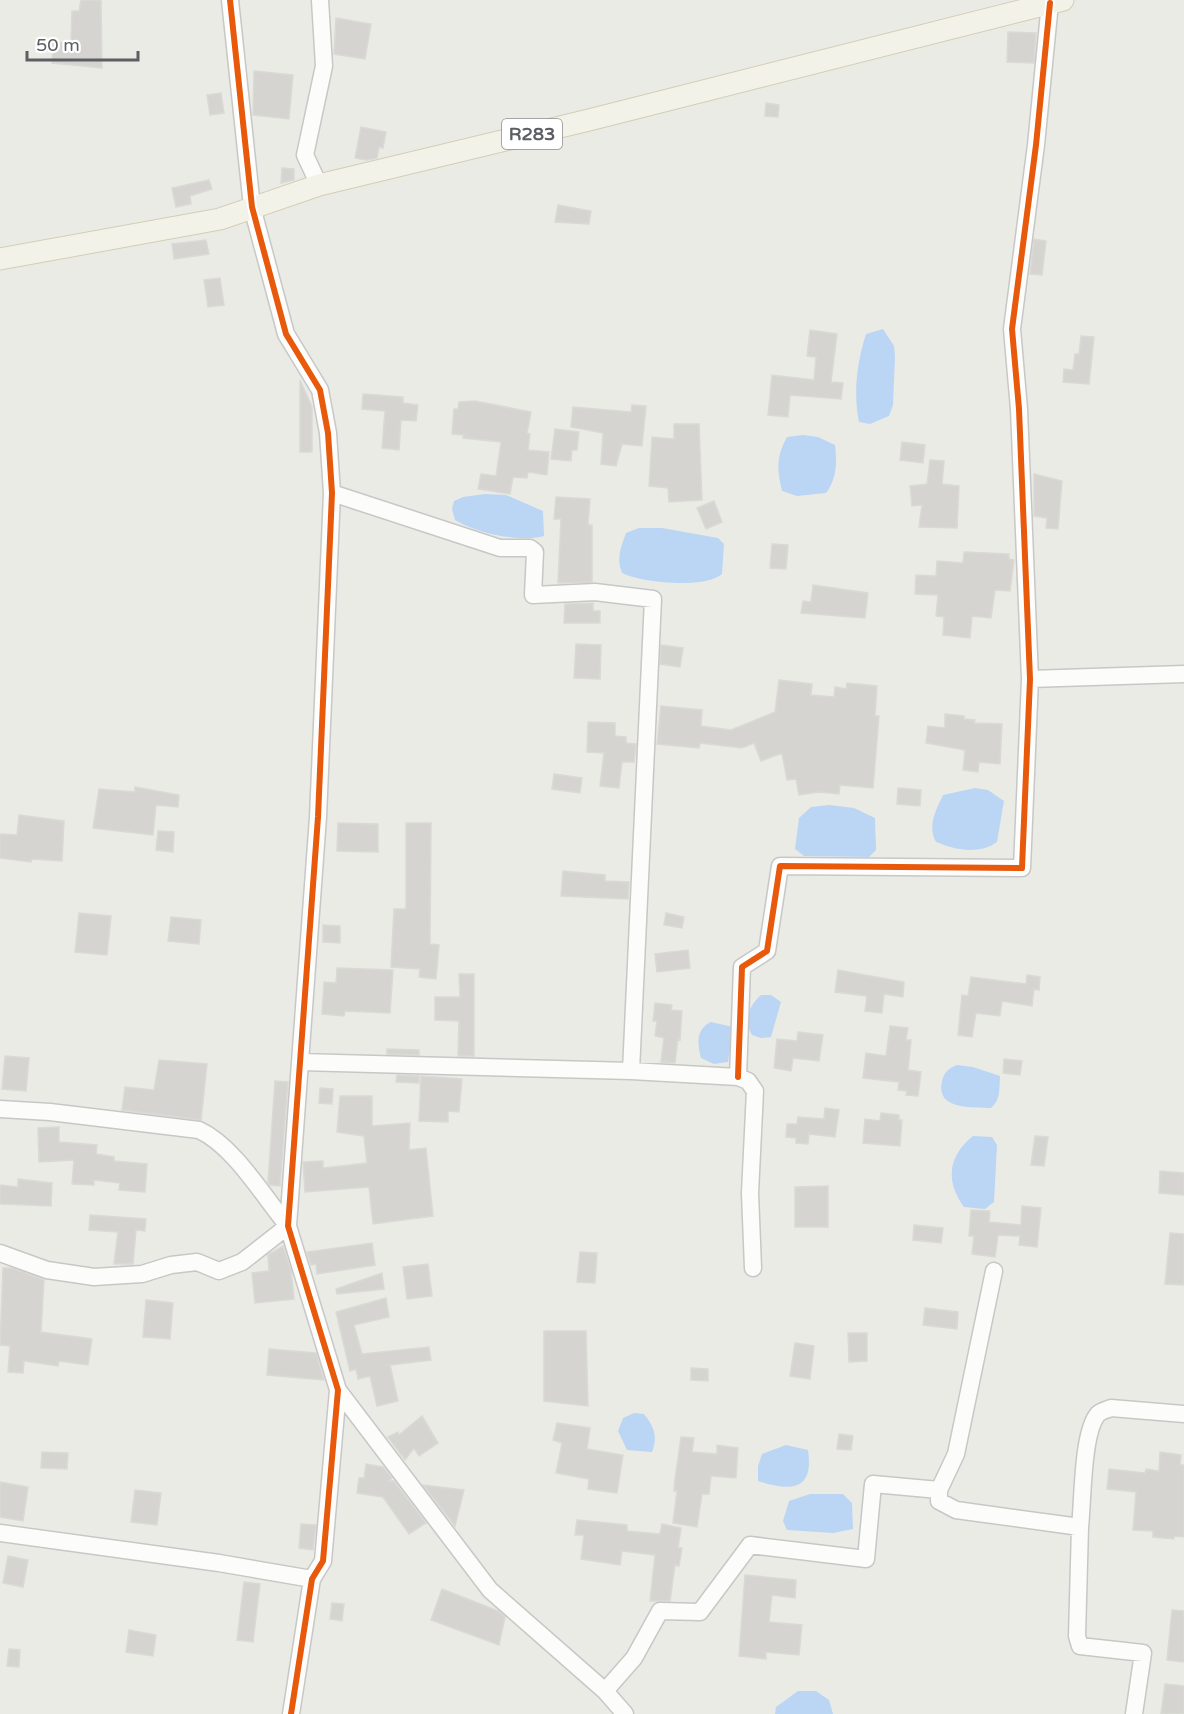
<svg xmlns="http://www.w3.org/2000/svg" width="1184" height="1714" font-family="'Varela Round',sans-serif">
	<rect width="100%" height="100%" fill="#ebebe6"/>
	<path fill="#bbd5f4" d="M883,329l11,17 1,10 -2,49 -4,11 -19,8 -11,-2c-6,-29 -2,-60 7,-88z
		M803,435l15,2 17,8c2,18 2,33 -9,48l-29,3 -15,-5c-5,-21 -6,-34 5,-54z
		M485,494l21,1 37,16 1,25c-24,7 -68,-3 -89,-16l-3,-11 2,-8 9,-4z
		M639,528h23l56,10 6,6 -2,30c-17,15 -80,9 -100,-1 -6,-15 -1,-26 4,-40z
		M975,788l13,2 16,11 -7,41c-18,13 -41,8 -61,0 -9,-16 0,-32 7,-47z
		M829,805l25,3 21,10 1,32 -7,7 -65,-1 -9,-7 4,-31 12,-11z
		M761,995h10l10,7 -10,35 -10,1 -9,-3c-9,-16 -3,-29 9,-40z
		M711,1022l22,5 -5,35 -14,2 -13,-6c-4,-15 -5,-29 10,-36z
		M957,1065l16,2 27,9c-1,13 1,24 -9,32 -19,-1 -56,2 -49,-27 2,-9 7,-13 15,-16z
		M973,1136l19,1 5,8 -3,57 -9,7 -21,-2c-19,-26 -16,-51 9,-71z
		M634,1413l10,1c10,13 14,22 8,38l-25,-2 -9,-19 5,-13z
		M786,1445l22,5c6,40 -16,42 -50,31v-15l4,-12z
		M810,1494h33l9,9 1,26 -20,4 -46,-3 -4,-9 6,-20z
		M798,1691h18l13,9 4,14h-58l1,-7z"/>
	<path fill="#d5d4d1" stroke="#dadad5" stroke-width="1.5" d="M81,0h20l1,68 -50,-5 1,-21 18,1 1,-32h7z
		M336,18l35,6 -6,35 -31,-5z
		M1008,32l28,1 -2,30 -27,-1z
		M254,71l39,4 -4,44 -36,-4z
		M221,93l3,20 -14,2 -3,-20z
		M766,103l13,2 -1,12 -13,-1z
		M361,127l25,5 -3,16 -4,-1 -2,11 -11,2 -11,-2z
		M282,168l12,1v11l-13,3z
		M209,180l3,9 -22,7 1,8 -15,3 -4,-19z
		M558,205l33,6 -2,13 -34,-2z
		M1034,239l12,2 -4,34 -12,-1z
		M206,240l3,14 -35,5 -2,-15z
		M220,278l4,27 -16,2 -4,-27z
		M810,330l27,4 -6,48 12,1 -2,16 -51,-4 -2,22 -20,-2 4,-40 42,5 2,-23 -9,-1z
		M1081,336l13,1 -5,47 -26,-2 1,-13 9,1 2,-16h4z
		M300,380l12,27v45h-12z
		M363,394l40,3v6l15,2 -2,16 -15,-1 -2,30 -17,-2 3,-37 -23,-2z
		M475,401l56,11 -4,21 3,1 -2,16 21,2 -2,23 -19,-3 -1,6 -14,-1 -3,17 -32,-5 3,-15 15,2 5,-34 -38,-4 1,-3 -12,-1 2,-25h4l1,-7z
		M632,405l14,1 -4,40 -20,-2 -6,22 -15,-2 2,-31 -32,-6 2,-20 58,5z
		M674,424h25l3,76 -33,2 -1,-14 -19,-2 3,-49 22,2z
		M555,429l24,3 -2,18h-5l-1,11 -20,-2z
		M902,442l23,3 -2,18 -23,-3z
		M930,460l14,1 -2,23 17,2 -2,42 -38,-1 3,-22 -10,1 -2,-20 17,-2z
		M1034,474l28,7 -4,48 -12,-1 1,-10 -13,-2z
		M556,497l34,2 -2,26h4v57l-34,1 3,-64h-7z
		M714,501l8,21 -16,7 -9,-21z
		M772,544l16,1 -2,24 -16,-1z
		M964,552l45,2v5l5,1 -4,31 -15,-1 -4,28 -19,-2 -2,22 -27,-3 1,-18 -8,-1 2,-21 -23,-1 1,-19 20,1 1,-15 26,2z
		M813,585l55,8 -3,25 -64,-5 2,-12 8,1z
		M593,603v8h7v12h-36l1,-19z
		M576,644l25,1 -1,34 -26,-1z
		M661,645l22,3 -3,19 -20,-3z
		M779,680l33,4 -1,11 23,2 1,-10 11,2 1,-6 30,3 -2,30h4l-6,72 -33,-3 -1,9 -20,-2 -20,3 -3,-16 -9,1 -5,-27 -21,8 -7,-18 -12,5 -42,-5 -1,5 -42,-4 4,-38 41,4 -1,16 30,4 44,-18z
		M945,714l19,2v3l11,1 -1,3 28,1 -2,40 -21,-2 -1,10 -15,-2 2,-20 -39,-7 2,-17 17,2z
		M588,722l27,1v13l11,1v6l10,1 -2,18h-12l-3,26 -19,-2 4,-33 -17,-1z
		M554,774l28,4 -2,15 -28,-4z
		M135,787l44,8 -1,12 -22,-2 -3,30 -60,-7 6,-39 36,3z
		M898,788l23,2 -1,16 -23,-2z
		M19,815l45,6 -2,40 -30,-2 -1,3 -31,-4v-24l17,1z
		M338,823l40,1v28l-41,-1z
		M406,823h25l-1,121 9,1 -3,34 -17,-2 1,-8 -29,-2 3,-58h12z
		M158,831l16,1 -1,20 -17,-2z
		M563,871l42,4v6l24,1 -1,17 -67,-3z
		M79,913l32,3 -4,39 -32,-3z
		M666,913l18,4 -2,11 -18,-3z
		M171,917l30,3 -2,24 -31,-3z
		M323,925l17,1v17l-17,-1z
		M688,950l2,18 -33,4 -2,-18z
		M337,968l56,2 -3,43 -45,-2 -1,5 -22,-2 2,-32 12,1z
		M838,970l66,12 -1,15 -19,-3 -2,19 -17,-2 2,-15 -32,-4z
		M459,974h15v82h-16l1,-35 -24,-1v-23h25z
		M1027,975l13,2 -1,13 -5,-1 -2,17 -30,-5 -2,15 -24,-3 -4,24 -14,-2 4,-40 6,1 3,-19 55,7z
		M655,1003l17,2 -1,5 11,1 -2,29 -2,-1 -3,24 -14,-1 3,-24 -9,-2 2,-15h-4z
		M890,1026l18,2 -2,12h5l-3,30 13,2 -3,24 -12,-1 1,-4 -9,-1 1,-8 -36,-4 3,-25 20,3z
		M798,1032l25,3 -4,26 -26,-3 -2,13 -17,-3 3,-29 20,2z
		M387,1049l32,1v5l-32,-1z
		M5,1056l24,2 -3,33 -24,-2z
		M1004,1059l18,2 -2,14 -17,-2z
		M159,1060l48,4 -6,56 -79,-10 3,-23 29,3z
		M397,1075l22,1v7l-23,-1z
		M421,1076l41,3 -3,33 -11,-1v11l-29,-1z
		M275,1081l13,1 -8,104 -10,-1 -2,-3z
		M320,1088l13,1 -1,15 -13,-1z
		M340,1096h32v30l38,-3 -1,27 17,-2 7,68 -60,8 -4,-37 -64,5 -2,-30 20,-1v7l44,-5 -3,-27 -27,-4z
		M825,1108l14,2 -4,27 -26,-3 -1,10 -12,-1v-5l-10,-1 1,-13h10l1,-7 26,2z
		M881,1113l18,2v5h3l-2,26 -37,-3 2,-24 15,2z
		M59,1127v15l38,3 -1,9 18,3v4l33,3 -2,28 -26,-2 1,-7 -26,-3v5l-22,-1 2,-24 -35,2 -1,-34z
		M1035,1136l13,1 -4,29 -13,-1z
		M1160,1171l24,2v22l-25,-2z
		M18,1179l34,4 -1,23 -51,-2v-19l18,2z
		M828,1186v41h-33v-40z
		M1022,1206l19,2 -4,39 -18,-2 1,-9 -22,-1 -3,22 -23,-3 2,-18h-5l2,-26 19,1 -1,11 32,3z
		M90,1215l56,4 -1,12 -9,-1 -3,34h-19l4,-32 -29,-2z
		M914,1225l29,3 -2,15 -28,-3z
		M1170,1233l14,1v51l-19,-1z
		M372,1243l3,22 -58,9 -1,-10 -5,1 -4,-13z
		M283,1246l8,24 3,29 -39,4 -3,-30 17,-2 -1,-16z
		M580,1252l17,1 -2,30 -18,-1z
		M428,1264l4,32 -25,3 -4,-32z
		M3,1268h9l32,12 -3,52 51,7 -4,26 -29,-4 -1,5 -34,-5 -1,12 -15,-1 2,-26 -10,-1z
		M382,1273l2,16 -47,5 -1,-5z
		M386,1298l3,19 -35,8 8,29 67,-7 2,13 -41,5 8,36 -21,5 -7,-30 -12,3 -2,-10 -6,2 -14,-59z
		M146,1300l27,3 -3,36 -27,-2z
		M925,1308l33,4 -1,17 -34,-4z
		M544,1331h42l2,75 -44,-5z
		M848,1333h19v28l-18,1z
		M795,1343l19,3 -4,33 -20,-3z
		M269,1349l47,4 8,27 -57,-5z
		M691,1368l17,1v12l-17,-1z
		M422,1416l16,27 -19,13 -5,-8 -9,12 -17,-23 10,-5 1,3z
		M557,1423l33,5 -3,21 36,6 -6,38 -29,-4 1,-10 -33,-6 6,-30 -9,-3z
		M839,1434l14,2 -2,14 -14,-1z
		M681,1437l13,1 -2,14 25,2v-9l21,3 -2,30 -25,-2 -2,18h-7l-5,33 -24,-4 4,-32h-3l1,-12z
		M42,1452l26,1 -1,16 -26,-1z
		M1160,1452l21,3 -1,10h4v72l-10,-1v3l-21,-2v-6l-20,-1 3,-38 -29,-3 2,-20 36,4 1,-4 13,2z
		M366,1464l17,3 9,11 -3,3h5l32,42 -17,11 -26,-37 -26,-4 2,-15h5z
		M0,1482l28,5 -5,34 -23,-4z
		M423,1485l41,5 -9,36z
		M135,1490l26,3 -4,32 -26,-3z
		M577,1520l50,5v6l33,3 2,-10 19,4 -3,20h4l-3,18 -4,-1 -5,36h-20l5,-46 -33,-4 -2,14 -39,-6 3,-24h-9z
		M301,1524l15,1 -3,25 -14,-2z
		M8,1556l20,4 -5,27 -20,-4z
		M745,1575l51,5 -1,18 -23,-3 -3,27 33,3 -3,30 -33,-3v7l-27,-3z
		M244,1582l16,2 -7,58 -16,-2z
		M442,1589l56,22 7,6 -6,28 -68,-25z
		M332,1603l12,1 -2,17 -12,-2z
		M1172,1610l12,1v51l-17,-2z
		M129,1630l27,5 -3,21 -27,-4z
		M9,1649l11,1 -1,17 -12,-1z
		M1165,1684l19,2v28h-23z"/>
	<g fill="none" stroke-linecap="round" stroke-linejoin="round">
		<defs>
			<path id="minor" d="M230,0l22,207 34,127 34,56 8,43 4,60 -14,324 -30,409 50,164 -15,171 -11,18 -21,135
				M319,185l-14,-30 19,-89 -4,-66
				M332,493l168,55h30l5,4 -2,43 62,-3 58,7 -22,472
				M1030,679l154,-5
				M300,1062l331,9 107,6 10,4 7,10 -5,102 3,75
				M738,1077l4,-110 25,-16 13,-85 242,2 8,-189 -11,-270 -7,-80 24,-184 14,-142
				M0,1109l50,3 149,18c35,16 64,66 89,96l-46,36 -23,9 -22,-9 -26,3 -29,9 -48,3 -47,-7 -47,-17
				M338,1390l152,200 115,101 20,23
				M939,1490l17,-36 38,-183
				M1080,1527c3,-26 2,-95 18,-113 3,-3 8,-4 13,-6l73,6
				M0,1533l219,30 93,16
				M605,1691l29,-33 26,-47 40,1 50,-67 116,14 7,-75 66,6v11l17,9 124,17 -3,109 3,10 63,7 -9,61"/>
			<path id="major" d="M0,259l220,-40 99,-34 270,-65 474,-120"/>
		</defs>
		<use href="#minor" stroke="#c7c7c7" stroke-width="19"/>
		<use href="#major" stroke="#d2ceb5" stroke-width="23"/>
		<use href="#minor" stroke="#fcfcfb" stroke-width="16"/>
		<use href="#major" stroke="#f2f2e8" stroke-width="21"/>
		<defs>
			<path id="cycleway" d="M230,0l22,207 34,127 34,56 8,43 4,60 -14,324 -30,409 50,164 -15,171 -11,18 -21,135
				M738,1077l4,-110 25,-16 13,-85 242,2 8,-189 -11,-270 -7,-80 24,-184 14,-142"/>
		</defs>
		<use href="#cycleway" stroke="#fff" stroke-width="10"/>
		<use href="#cycleway" stroke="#e8590c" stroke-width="6"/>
	</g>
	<g text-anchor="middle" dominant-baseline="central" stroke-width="6" stroke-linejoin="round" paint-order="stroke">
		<rect fill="#fff" stroke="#8d8e92" stroke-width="1.5" x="502" y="119" width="60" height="30" rx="4.5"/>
		<g font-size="18" font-weight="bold" fill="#5c5e63">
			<text x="532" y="134">R283</text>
		</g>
	</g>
	<path d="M27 51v9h111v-9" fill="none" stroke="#5c5e63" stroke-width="3"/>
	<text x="36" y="51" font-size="18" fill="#5c5e63" stroke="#ffffff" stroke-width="4.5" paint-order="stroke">50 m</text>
</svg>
